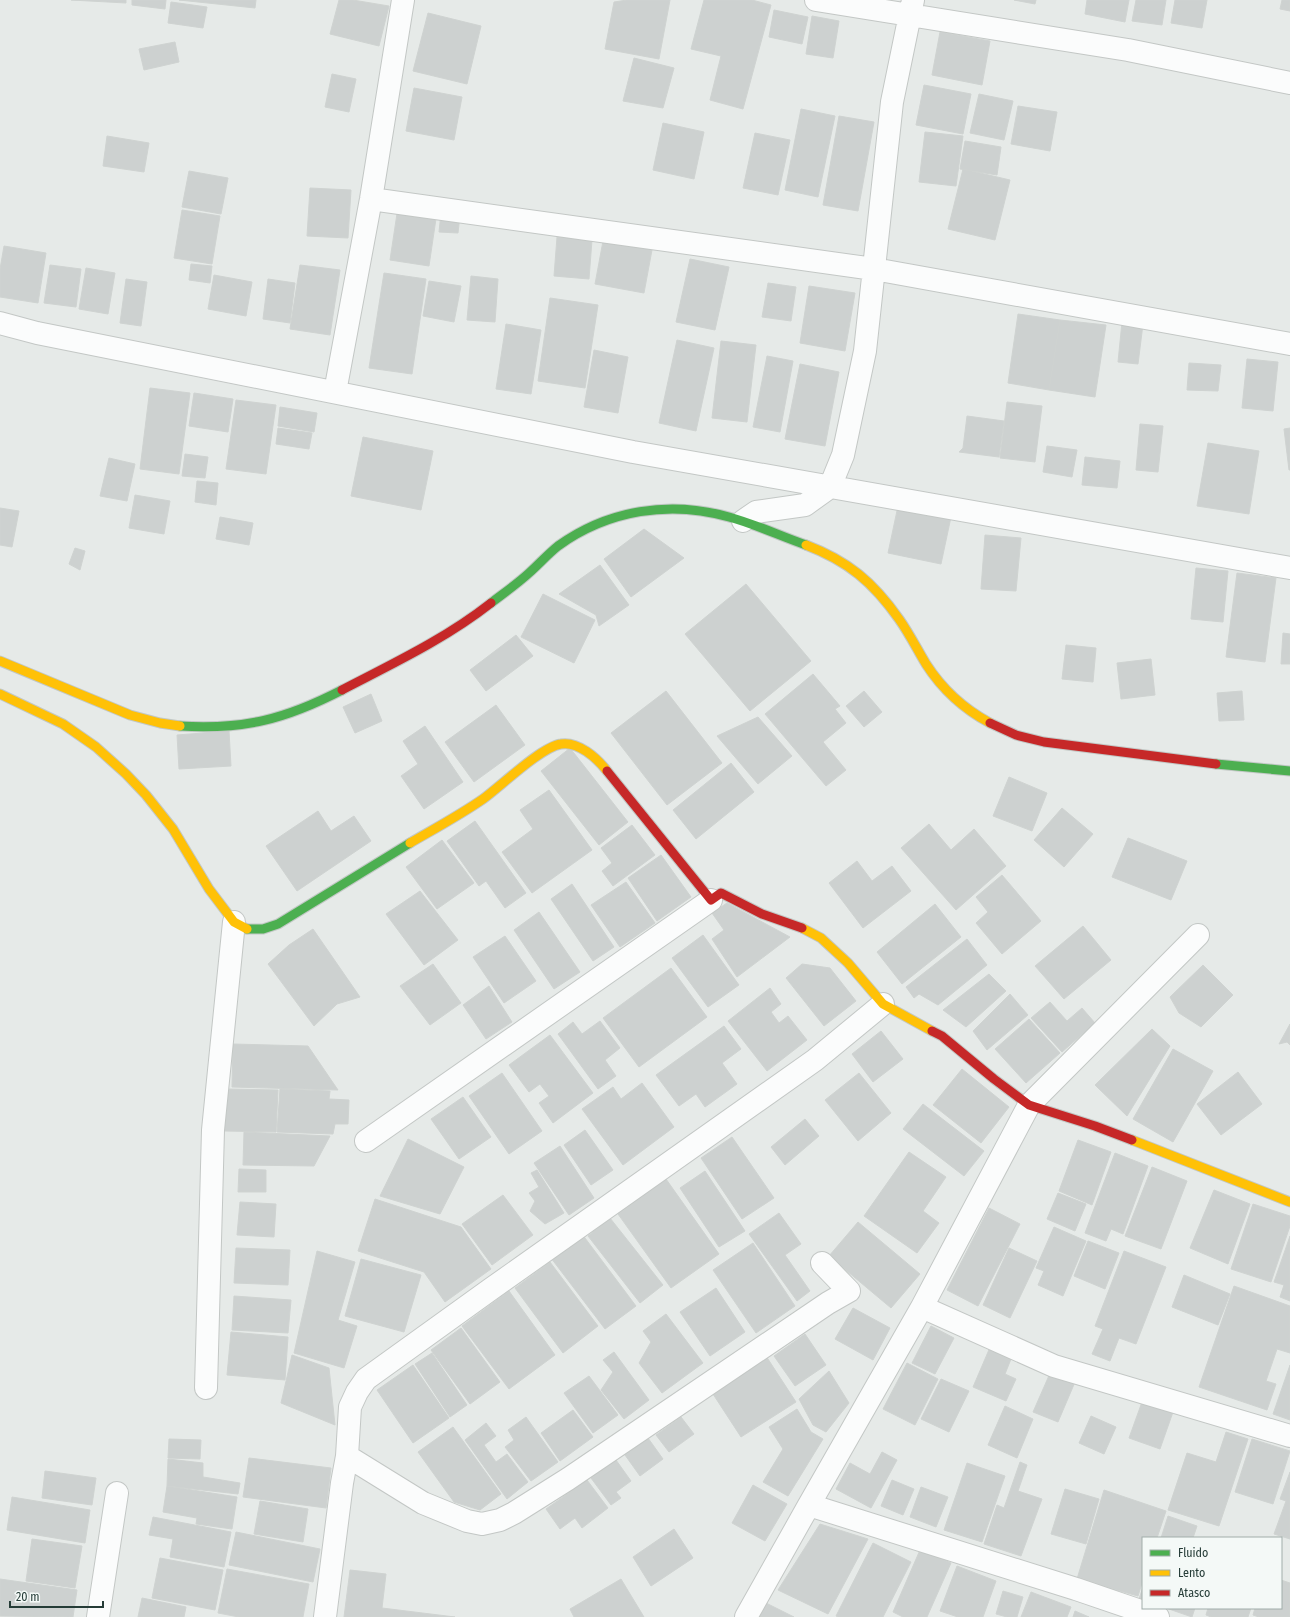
<svg xmlns="http://www.w3.org/2000/svg" width="1290" height="1617" font-family="'Fira Sans Condensed',sans-serif">
	<rect width="100%" height="100%" fill="#e6eae8"/>
	<path fill="#cdd1d0" stroke="#cfd3d1" d="M71,0h55v3z
		M132,0h34l-1,9 -33,-4z
		M179,0h77l-1,8z
		M339,0h14l36,6 -10,40 -49,-12z
		M627,0h43l-11,59 -54,-10 9,-47z
		M704,0h48l19,5 -28,104 -33,-9 11,-44 -30,-7z
		M1014,0h22l-1,4z
		M1087,0h42l-4,22 -40,-8z
		M1136,0h30l-4,25 -30,-4z
		M1175,0h32l-5,28 -31,-5z
		M1282,0h8v11l-10,-2z
		M171,2l36,5 -4,21 -35,-5z
		M774,10l34,7 -6,27 -33,-7z
		M428,13l53,13 -14,58 -54,-13z
		M812,16l27,5 -6,37 -27,-4z
		M940,32l50,9 -8,44 -50,-10z
		M175,42l4,20 -35,8 -5,-21z
		M634,58l40,10 -11,40 -40,-7z
		M332,74l24,5 -7,33 -24,-5z
		M924,85l47,9 -8,40 -47,-9z
		M414,88l48,9 -8,43 -48,-9z
		M979,94l34,7 -9,39 -34,-7z
		M1018,106l39,6 -7,39 -39,-7z
		M801,109l34,7 -17,81 -33,-7z
		M839,116l35,6 -16,89 -35,-6z
		M663,123l41,9 -10,47 -41,-9z
		M925,132l38,4 -7,50 -37,-4z
		M755,133l35,7 -12,55 -35,-7z
		M107,136l42,7 -5,29 -41,-6z
		M965,141l36,6 -4,28 -37,-6z
		M963,169l47,11 -15,60 -47,-11z
		M189,171l39,7 -7,36 -39,-7z
		M310,188l41,2 -3,48 -41,-2z
		M398,207l39,5 -8,54 -39,-6z
		M182,210l38,6 -8,48 -38,-6z
		M441,213l19,2 -2,18 -19,-1z
		M557,237l35,3 -3,39 -35,-3z
		M603,241l49,9 -8,43 -49,-9z
		M4,246l42,7 -8,50 -38,-6v-28z
		M690,259l39,8 -14,63 -39,-8z
		M191,264l21,2 -2,17 -21,-3z
		M50,265l31,4 -5,38 -32,-4z
		M300,265l40,5 -10,65 -40,-6z
		M86,268l29,5 -7,41 -29,-5z
		M384,273l42,6 -14,95 -43,-6z
		M214,275l38,7 -6,34 -38,-7z
		M471,276l27,3 -3,43 -28,-2z
		M126,279l21,3 -6,44 -21,-3z
		M268,279l27,4 -5,40 -27,-4z
		M429,281l32,5 -7,36 -31,-6z
		M768,283l28,4 -5,34 -29,-4z
		M809,286l46,7 -10,58 -45,-8z
		M550,298l48,7 -13,83 -47,-7z
		M1018,314l42,6 -11,70 -41,-7z
		M1060,320l46,5 -11,72 -46,-7z
		M1122,322l21,2 -5,40 -20,-2z
		M506,324l35,6 -10,64 -35,-5z
		M677,340l37,8 -18,83 -37,-8z
		M721,341l35,4 -9,77 -35,-4z
		M594,350l34,7 -10,56 -34,-6z
		M767,356l26,5 -13,71 -27,-5z
		M1247,359l31,3 -5,49 -31,-3z
		M1189,363l32,2 -3,26 -31,-1z
		M800,364l39,8 -14,74 -40,-7z
		M150,388l40,5 -11,81 -39,-5z
		M194,393l39,6 -5,33 -39,-6z
		M236,400l40,5 -10,69 -40,-5z
		M1007,402l35,4 -7,56 -35,-4z
		M280,407l37,6 -3,19 -36,-6z
		M967,416l37,5 -5,36 -40,-5 4,-4z
		M1140,424l23,2 -5,46 -22,-2z
		M278,428l34,5 -3,16 -33,-5z
		M1290,428v42h-1l-5,-41z
		M363,437l70,14 -12,59 -70,-14z
		M1208,443l51,8 -10,63 -52,-8z
		M1047,446l30,4 -5,27 -29,-5z
		M185,454l23,3 -3,21 -23,-2z
		M1085,457l35,4 -3,27 -35,-3z
		M109,458l26,6 -8,37 -27,-5z
		M197,481l21,2 -2,22 -21,-3z
		M135,495l35,6 -6,33 -35,-6z
		M898,506l53,11 -10,47 -53,-11z
		M0,508l19,3 -7,36 -12,-2z
		M220,517l33,6 -4,22 -33,-6z
		M644,529l40,29 -53,39 -27,-38z
		M985,535l36,3 -5,53 -35,-2z
		M75,548l10,3 -5,19 -11,-6z
		M600,565l29,40 -30,21 -3,-11 -37,-21z
		M1196,568l32,3 -5,51 -32,-3z
		M1237,573l39,5 -11,84 -39,-5z
		M746,584l65,77 -61,50 -65,-77z
		M543,594l52,26 -21,43 -53,-26z
		M1283,633l7,1v30h-9z
		M516,635l17,21 -47,35 -16,-21z
		M1066,645l30,3 -3,34 -31,-3z
		M1151,659l4,36 -34,4 -4,-36z
		M813,674l27,32 -5,3 11,14 -23,19 23,28 -20,16 -61,-72z
		M666,691l56,72 -55,42 -56,-72z
		M864,691l18,21 -18,15 -18,-21z
		M1242,691l2,29 -25,1 -2,-28z
		M371,694l11,27 -27,12 -12,-26z
		M496,705l29,40 -51,37 -29,-40z
		M758,717l34,39 -34,28 -41,-48z
		M425,726l38,56 -39,27 -23,-33 17,-12 -15,-23z
		M229,731l2,35 -52,3 -2,-34z
		M570,748l58,74 -29,23 -58,-74z
		M731,763l23,29 -58,47 -23,-29z
		M1009,777l38,16 -15,38 -39,-15z
		M549,790l43,60 -60,43 -30,-41 31,-23 -13,-19z
		M1062,808l31,26 -29,33 -30,-27z
		M318,811l13,20 23,-15 17,25 -74,50 -31,-45z
		M475,821l51,72 -21,15 -19,-27 -7,5 -32,-45z
		M929,824l22,26 23,-21 32,37 -50,44 -55,-62z
		M632,825l23,30 -42,31 -11,-15 10,-8 -11,-15z
		M1128,838l59,23 -16,39 -59,-23z
		M442,840l32,43 -37,26 -31,-42z
		M661,855l30,42 -34,24 -29,-43z
		M857,861l15,20 20,-15 19,25 -48,37 -34,-45z
		M1002,875l39,46 -39,33 -26,-31 12,-11 -12,-15z
		M626,882l29,41 -35,24 -29,-42z
		M572,884l42,63 -21,14 -42,-62z
		M420,891l38,49 -34,25 -38,-51z
		M727,903l63,34 -53,40 -25,-38 12,-9 -12,-17z
		M935,904l26,33 -59,47 -25,-32z
		M539,912l41,60 -26,17 -40,-59z
		M1083,926l28,34 -47,39 -29,-33z
		M313,929l47,68 -23,7 -23,22 -46,-62 21,-19z
		M703,935l36,50 -31,22 -36,-49z
		M505,936l31,45 -32,22 -31,-46z
		M967,939l20,26 -49,40 -19,-11 -5,4 -8,-11z
		M433,964l28,39 -31,22 -30,-39z
		M802,964l28,4 26,33 -32,25 -38,-48z
		M1203,965l30,30 -32,32 -22,-14 -9,-16z
		M671,968l36,49 -68,50 -36,-49z
		M989,974l17,17 -40,36 -23,-17z
		M489,986l23,36 -26,17 -23,-34z
		M770,988l11,16 -10,8 8,11 9,-7 19,24 -40,31 -39,-50z
		M1010,994l18,21 -41,35 -14,-19z
		M1050,1002l17,19 15,-13 13,15 -33,29 -31,-34z
		M1029,1019l31,34 -34,30 -31,-34z
		M600,1021l20,27 -15,12 11,16 -18,13 -40,-55 15,-12 9,12z
		M1290,1024v21l-3,-3 -8,2z
		M724,1026l17,23 -19,14 15,21 -32,23 -9,-13 -17,12 -23,-31z
		M1152,1029l18,17 -43,70 -32,-31z
		M881,1031l22,28 -30,23 -21,-28z
		M550,1035l43,58 -40,30 -14,-20 10,-7 -9,-12 -11,8 -20,-27z
		M233,1044l75,2 30,44 -106,-3z
		M1173,1049l40,22 -40,71 -40,-23z
		M962,1069l47,38 -28,36 -48,-38z
		M1238,1072l24,32 -41,31 -24,-31z
		M502,1073l40,58 -33,23 -40,-58z
		M859,1073l32,40 -33,28 -33,-41z
		M642,1083l32,44 -51,38 -41,-56 31,-22 8,12z
		M227,1089l51,1 -2,42 -52,-1z
		M280,1089l50,2 -1,8 20,1 -1,24h-13l-2,10 -56,-2z
		M463,1097l28,40 -32,22 -28,-40z
		M923,1104l61,47 -20,25 -61,-47z
		M805,1119l14,17 -34,29 -14,-18z
		M585,1130l28,40 -22,15 -27,-40z
		M244,1132l86,4 -16,30 -71,-1z
		M732,1137l42,61 -32,21 -41,-61z
		M408,1139l56,28 -24,47 -60,-18z
		M1078,1140l33,12 -19,53 -33,-14z
		M560,1146l34,52 -25,17 -35,-52z
		M909,1152l37,25 -23,34 16,12 -22,30 -53,-37z
		M1115,1153l33,13 -25,68 -12,-5 -5,12 -21,-8z
		M1152,1167l35,14 -26,68 -36,-13z
		M239,1169l27,1v22h-28z
		M537,1170l27,43 -19,11 -15,-13 5,-10 -6,-8 10,-6 -8,-14z
		M705,1171l40,60 -26,16 -39,-59z
		M666,1179l53,75 -48,34 -53,-74z
		M1214,1190l36,14 -22,60 -38,-16z
		M1058,1193l28,11 -11,27 -28,-12z
		M503,1195l30,40 -41,30 -30,-41z
		M375,1199l86,28 30,42 -46,33 -21,-30 -66,-21z
		M240,1202l36,2 -2,33 -37,-2z
		M1253,1204l37,12v10l-19,56 -40,-13z
		M989,1208l31,16 -42,82 -31,-16z
		M779,1213l22,31 -16,11 25,36 -13,10 -48,-67z
		M610,1218l53,67 -23,18 -52,-67z
		M858,1222l62,52 -29,34 -62,-52z
		M1054,1227l32,14 -23,55 -25,-11 6,-14 -8,-3z
		M582,1234l54,72 -31,23 -54,-71z
		M1290,1236v65l-10,-4 4,-12 -10,-3z
		M1088,1241l31,12 -14,36 -31,-13z
		M753,1243l42,63 -39,27 -43,-63z
		M236,1248l54,2 -2,35 -54,-2z
		M1009,1248l28,13 -27,57 -27,-13z
		M317,1251l38,11 -17,58 19,6 -13,42 -50,-15z
		M1124,1251l42,16 -30,77 -17,-6 -9,23 -18,-7 11,-25 -8,-3z
		M361,1259l60,16 -17,57 -59,-16z
		M550,1262l48,64 -35,27 -48,-65z
		M1184,1275l46,19 -12,31 -46,-18z
		M1234,1286l56,20v47l-13,-4 -11,32 10,3 -9,26 -68,-23z
		M716,1288l29,44 -35,24 -30,-44z
		M509,1291l46,64 -46,34 -47,-63z
		M234,1296l57,4 -3,33 -56,-3z
		M853,1308l37,20 -17,32 -38,-21z
		M666,1314l37,49 -41,30 -23,-30 12,-21 -8,-11z
		M931,1326l23,12 -19,36 -23,-11z
		M461,1328l39,54 -30,22 -39,-54z
		M231,1332l57,5 -3,43 -58,-5z
		M805,1334l21,31 -31,21 -21,-30z
		M991,1345l22,9 -8,20 11,5 -10,22 -33,-14z
		M614,1352l35,48 -25,19 -23,-29 12,-18 -10,-12z
		M432,1353l35,52 -17,12 -35,-53z
		M292,1355l37,13 6,57 -54,-22z
		M766,1356l30,46 -55,35 -30,-46z
		M907,1363l31,16 -23,46 -32,-16z
		M413,1365l36,53 -36,25 -36,-53z
		M1290,1365v55l-17,-6z
		M829,1371l20,32 -23,29 -13,-7 -14,-26z
		M1051,1371l24,11 -17,40 -25,-10z
		M589,1376l29,39 -25,18 -29,-40z
		M941,1379l28,12 -20,41 -28,-13z
		M1142,1402l31,10 -13,37 -31,-11z
		M1005,1406l28,13 -16,39 -29,-13z
		M797,1409l14,23 12,7 -35,57 -25,-14 20,-33 -14,-22z
		M573,1410l20,27 -33,24 -19,-28z
		M1091,1416l25,11 -12,27 -25,-11z
		M526,1417l32,45 -27,19 -26,-34 9,-7 -6,-10z
		M681,1417l13,17 -25,18 -13,-17z
		M486,1423l10,13 -12,9 12,17 11,-8 21,28 -21,17 -42,-59z
		M453,1427l48,67 -21,16 -26,-8 -36,-50z
		M1226,1432l22,7 -29,87 -51,-16 19,-57 29,9z
		M648,1438l15,21 -23,17 -15,-21z
		M169,1439l32,1 -1,19 -32,-1z
		M1252,1439l38,12 -17,53 -38,-12z
		M882,1452l15,8 -26,48 -35,-19 14,-26 20,11z
		M249,1458l82,10 -5,40 -83,-11z
		M168,1459l35,4v14l37,6 -2,11 -71,-8z
		M616,1460l15,21 -15,11 5,6 -10,7 -20,-27z
		M1020,1462l7,3 -9,26 24,8 -21,57 -37,-12 13,-39 7,3z
		M967,1463l38,13 -23,66 -38,-12z
		M45,1471l51,7 -4,27 -50,-7z
		M1290,1472v67l-16,-5 12,-33 -6,-2z
		M587,1480l21,28 -26,20 -7,-10 -15,11 -14,-20z
		M892,1480l22,9 -11,26 -22,-9z
		M753,1485l34,19 -22,37 -33,-18z
		M167,1486l70,11 -5,32 -36,-5 1,-6 -34,-6z
		M921,1487l27,10 -12,30 -26,-10z
		M1065,1489l34,10 -13,45 -35,-10z
		M1104,1490l62,21 -9,27h-14v42l-5,16 -61,-17z
		M12,1497l78,13 -5,33 -78,-13z
		M260,1501l48,8 -5,33 -49,-8z
		M1168,1516l29,10 -4,12h-32z
		M153,1517l78,15 -7,35 -54,-10 3,-18 -24,-4z
		M820,1524l48,15 -40,75 -50,-24z
		M674,1529l19,29 -42,28 -18,-29z
		M236,1532l84,17 -7,33 -84,-17z
		M32,1539l50,7 -7,42 -49,-7z
		M873,1543l38,19 -28,55h-45l-2,-1z
		M920,1550l31,13 -24,54h-24l-10,-5z
		M160,1558l63,12 -8,40 -63,-12z
		M957,1566l39,15 -13,36h-25l-18,-6z
		M227,1569l82,15 -6,33h-64l-21,-4z
		M350,1570l36,4 -4,34 73,9h-111z
		M0,1579l77,11 -4,27 -73,-1z
		M621,1579l23,38h-70l-4,-8z
		M1281,1580l9,3v34h-31l-6,-2 2,-7h26z
		M1143,1587v13l-4,-1z
		M1003,1591l20,6 -6,20h-10l-11,-3z
		M1031,1592l40,15 -4,10h-46z
		M142,1598l44,9 -2,10h-46z
		M766,1603l28,14h-35z
		M1166,1608h29l-3,9z
		M1208,1608h43l-3,9h-37l-5,-2z
		M1075,1611l14,6h-16z"/>
	<g fill="none" stroke-linecap="round" stroke-linejoin="round">
		<defs>
			<path id="street" d="M816,0l312,50 162,33
				M371,199l503,70 416,75
				M0,323l37,10 596,119 657,116
				M335,392l36,-193 32,-199
				M743,521l13,-9 49,-7 25,-18 13,-32 22,-104 27,-249 21,-102
				M1198,935l-169,170 -107,202 132,59 236,70
				M366,1141l345,-241
				M206,1388l7,-258 21,-208
				M347,1456l76,47 44,18 15,3 18,-4 14,-7 54,-34 260,-176 21,-12 -27,-28
				M809,1505l113,-198
				M98,1617l19,-124
				M325,1617l17,-134 5,-27 3,-49 7,-15 9,-13 125,-90 324,-229 68,-56
				M746,1617l63,-112 267,84 82,28"/>
			<path id="fast" d="M491,603c13,-10 26,-19 38,-30 10,-9 19,-19 29,-27 50,-36 112,-46 171,-29 26,7 51,19 77,28
				M180,726c64,4 106,-7 162,-36
				M1216,764l74,7
				M247,929h16l15,-5 132,-81"/>
			<path id="slow" d="M806,545c42,16 67,37 93,74 10,14 18,30 27,45 16,25 38,45 64,59
				M0,661l130,54 30,8 20,3
				M0,694l63,30 33,23 30,27 20,21 27,34 36,60 25,33 13,7
				M410,843c24,-14 50,-28 73,-44 18,-13 58,-52 78,-55 17,-3 36,14 46,27
				M802,928l19,10 27,25 35,41 49,27
				M1132,1140l158,62"/>
			<path id="jam" d="M342,690c52,-27 103,-51 149,-87
				M990,723l26,12 28,7 172,22
				M607,771l104,129 10,-7 41,21 40,14
				M932,1031l10,5 52,43 35,26 66,21 37,14"/>
		</defs>
		<use href="#street" stroke="#c3c7c5" stroke-width="24"/>
		<use href="#fast" stroke="#c2c8c5" stroke-width="11"/>
		<use href="#slow" stroke="#c2c8c5" stroke-width="11"/>
		<use href="#jam" stroke="#c2c8c5" stroke-width="11"/>
		<use href="#street" stroke="#fbfcfc" stroke-width="22"/>
		<use href="#fast" stroke="#4caf50" stroke-width="9"/>
		<use href="#slow" stroke="#ffc107" stroke-width="9"/>
		<use href="#jam" stroke="#c62828" stroke-width="9"/>
	</g>
	<rect x="1142" y="1537" width="140" height="72" fill="#f4f9f7" stroke="#a1adaa"/>
	<rect x="1150" y="1550" width="20" height="6" fill="#4caf50" stroke="#a1adaa"/>
	<text x="1178" y="1557" font-size="12" fill="#253c37">Fluido</text>
	<rect x="1150" y="1570" width="20" height="6" fill="#ffc107" stroke="#a1adaa"/>
	<text x="1178" y="1577" font-size="12" fill="#253c37">Lento</text>
	<rect x="1150" y="1590" width="20" height="6" fill="#c62828" stroke="#a1adaa"/>
	<text x="1178" y="1597" font-size="12" fill="#253c37">Atasco</text>
	<path d="M10 1601v6h93v-6" fill="none" stroke="#253c37" stroke-width="2"/>
	<text x="16" y="1601" font-size="12" fill="#253c37" stroke="#f4f9f7" stroke-width="3" paint-order="stroke">20 m</text>
</svg>
